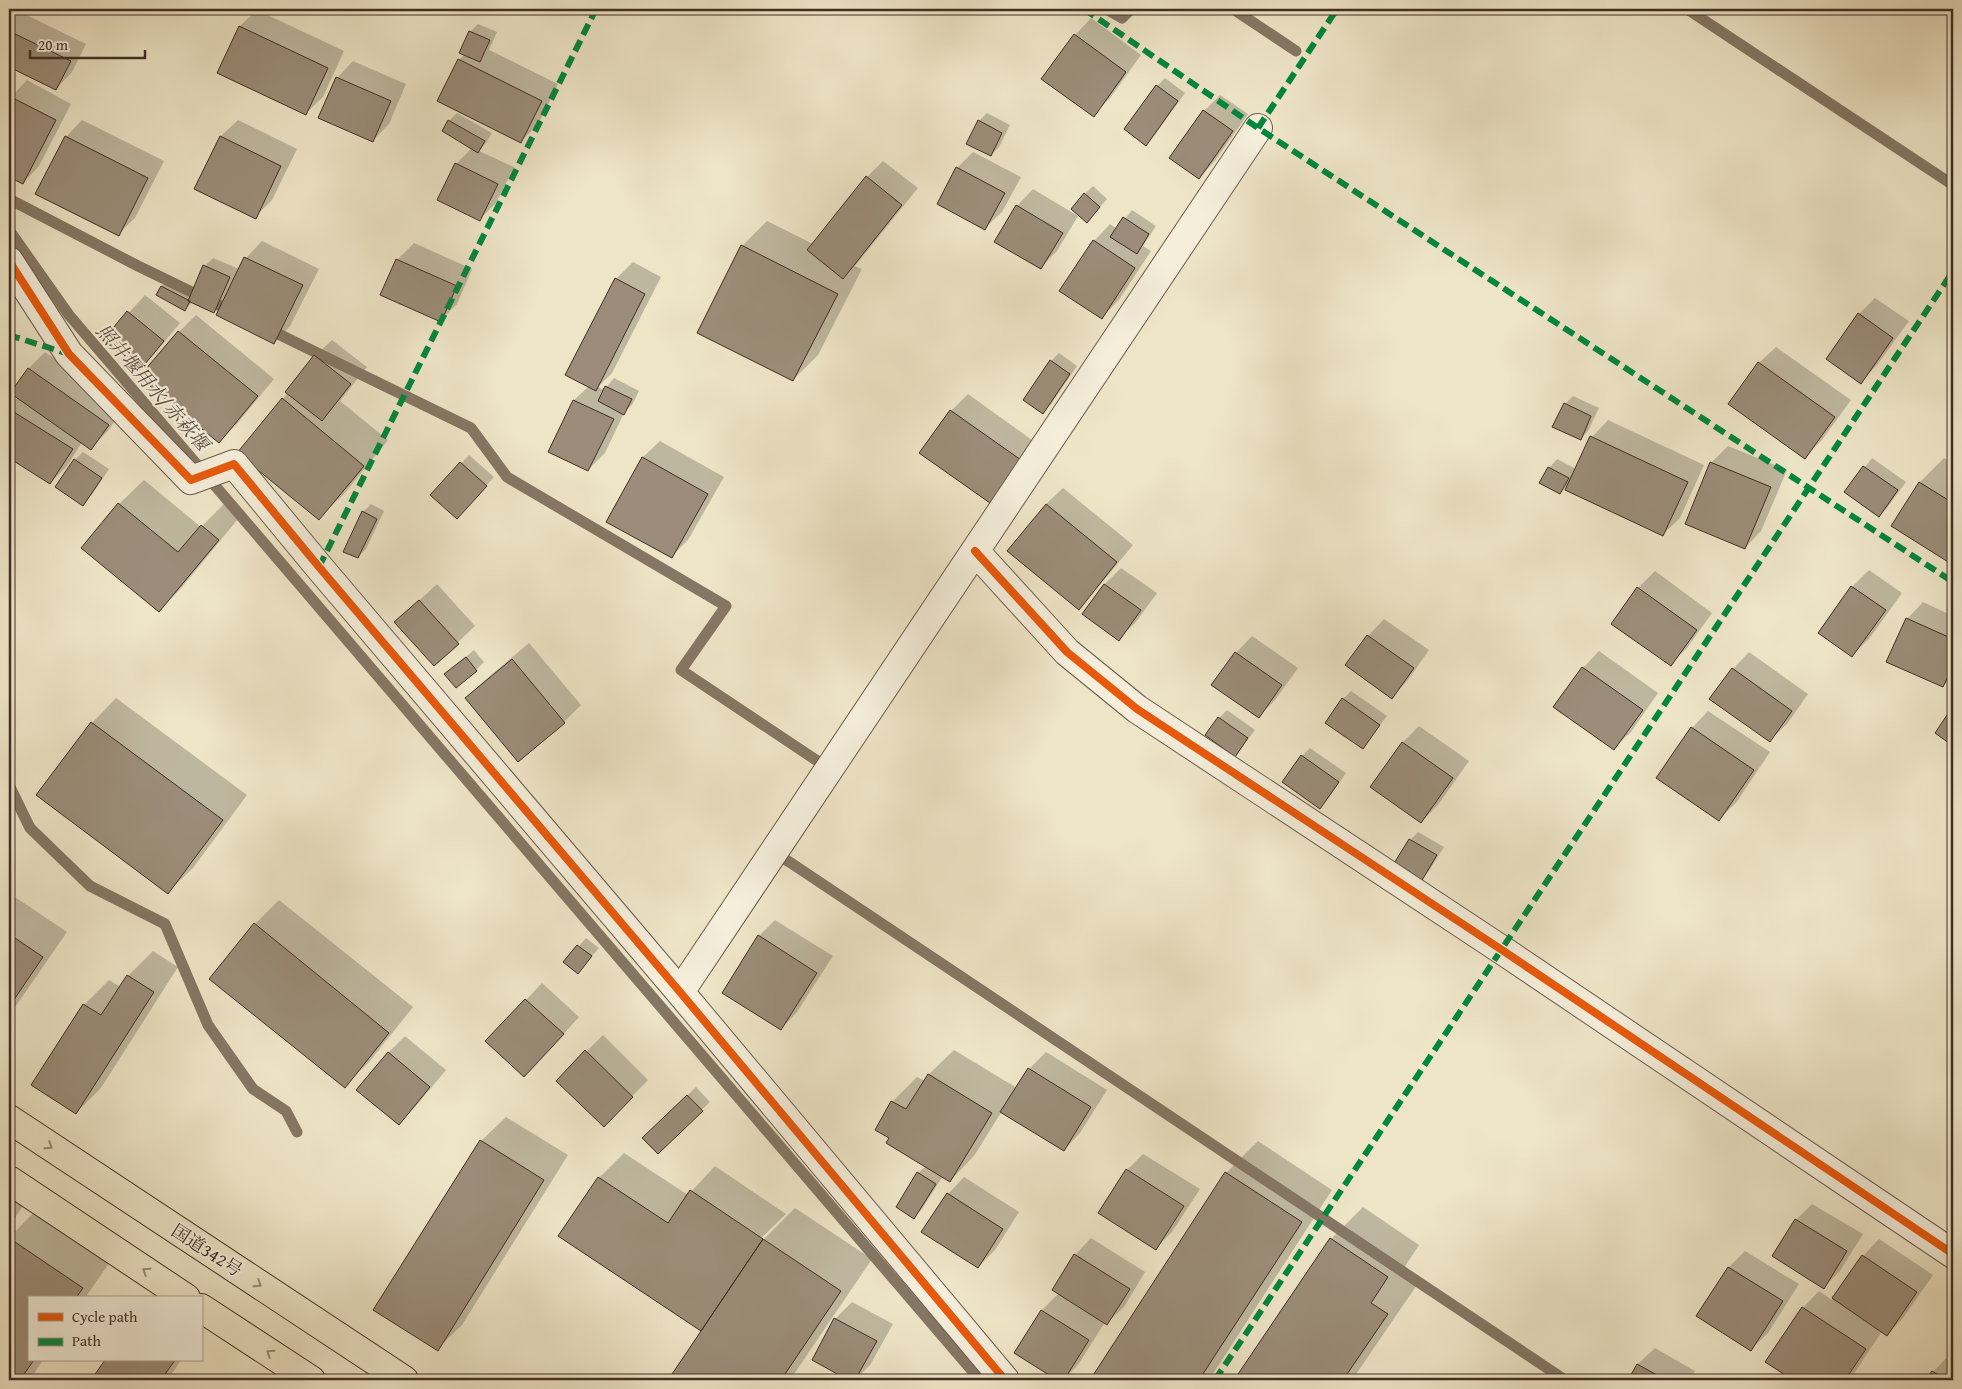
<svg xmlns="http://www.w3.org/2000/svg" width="1962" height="1389" font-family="'Gentium Book Plus','Noto Serif JP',serif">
	<rect width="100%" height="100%" fill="#eee5c7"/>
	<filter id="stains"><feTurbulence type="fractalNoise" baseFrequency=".004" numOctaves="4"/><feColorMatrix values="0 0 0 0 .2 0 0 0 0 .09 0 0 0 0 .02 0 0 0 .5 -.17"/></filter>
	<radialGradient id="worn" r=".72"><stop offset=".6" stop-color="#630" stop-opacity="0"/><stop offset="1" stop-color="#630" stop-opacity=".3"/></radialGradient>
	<path fill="#0003" d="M9,9h5l72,35 -14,28 -16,17 -47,-23z
		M257,10l87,41 -21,46 -17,16 -87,-40 21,-47z
		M1091,18l50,37 -31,43 -17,17 -18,-80z
		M478,24l19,8 -8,18 69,34 -20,41 -17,16 -62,-81 6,-6 5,-22z
		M353,61l53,23 -17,40 -16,16 -36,-62z
		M1165,78l20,15 -31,43 -8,8 11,-58z
		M27,80l44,24 -32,62 -16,17 -14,-7v-77z
		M1220,95l28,19 -33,47 -16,17 5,-67z
		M457,113l35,20 -6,10 -7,8 35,16 -18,36 -16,16 -24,-55 16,-16 -23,-27z
		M987,113l23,12 -11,22 -8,8 -12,-34z
		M82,120l82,41 -29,57 -17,16 -52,-97z
		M238,120l59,29 -25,51 -17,17 -59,-29 25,-52z
		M973,152l48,25 -19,35 -17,16 -28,-60z
		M883,161l35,27 -63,78 7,3 -44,86 -25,25 -51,-134 25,-25 46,23 54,-67z
		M1093,186l14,13 -12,14 -10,-19z
		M1033,189l45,27 -21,35 -17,17 -23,-62z
		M1132,210l24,16 -13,20 8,5 -32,49 -17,17 -8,-76 16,-17 7,5z
		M262,241l57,28 -29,57 -16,17 -52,-40 -8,9 -22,-10 -7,7 -27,-14 4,-9 8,-8 24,13 11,-25 8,-8 26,11 7,-11z
		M414,243l58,26 -15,35 -16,16 -44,-60z
		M633,262l28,15 -49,96 -14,14 6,3 10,-12 25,13 -7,14 -7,6 -20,42 -17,17 -38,-19 24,-51 15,-14 27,-107z
		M145,295l35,28 -24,29 -17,17 -35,-29z
		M1875,298l34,23 -32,44 -16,17 -2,-68z
		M196,315l78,64 -38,46 -17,17 -78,-65 38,-45z
		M332,340l35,27 -27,34 48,39 -44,54 -25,24 -36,-119 32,-43z
		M1776,347l75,53 -29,40 -17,17 -46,-94z
		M45,352l79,56 -17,24 -16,16 -9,-6 -15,24 -17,17 -41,-26v-51l9,-9 -6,-5 17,-24z
		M1059,353l18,13 -26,38 -8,8 8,-51z
		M968,394l68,49 -30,42 -16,17 -69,-49 30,-42z
		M1573,396l26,12 -11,23 -8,8 -15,-35z
		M1608,420l96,45 -24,53 -17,16 -93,-51 -10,10 -11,-25 8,-9 19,10 16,-32z
		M660,441l64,36 -36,63 -16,16 -64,-35 35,-64z
		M1728,446l59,24 -26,61 -16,17 -34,-85z
		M83,452l26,17 -18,27 -8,8 -8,-44z
		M469,455l25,22 -29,32 -33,-14z
		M1872,458l34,24 -19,26 -8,8 -33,-24z
		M1944,458l9,5v100l-60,-37 27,-44z
		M144,480l57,47 25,-25 16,12 -59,72 -24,25 -40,-107z
		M1063,488l70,57 -38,46 -16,17 -33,-104z
		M371,504l13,7 -18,38 -8,8 5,-45z
		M1121,568l36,25 -21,29 -17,17 -35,-25 21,-30z
		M1869,570l33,23 -33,46 -17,16 -33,-22 33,-46z
		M1655,571l57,42 -25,35 -17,17 -32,-77z
		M437,584l38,42 -40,38 -39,-42z
		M1923,602l30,14v60l-10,10 -36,-67z
		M1384,619l45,31 -21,30 -16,17 -24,-61z
		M1252,636l46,32 -23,32 -16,16 -23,-63z
		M529,643l52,62 -17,17 -46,38 -51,-62 16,-16z
		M474,650l10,12 -8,8 -31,4z
		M1599,651l59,42 -27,39 -17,16 -31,-80z
		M1749,652l59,42 -21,30 -17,16 -37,-71z
		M1351,691l36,25 -25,32 -36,-25 17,-24z
		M116,698l131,97 -54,73 -25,24 -76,-169z
		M1227,710l28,20 -20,26 -16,-38z
		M1708,711l62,41 -34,51 -17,16 -27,-91z
		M1419,726l50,35 -31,44 -17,17 -50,-36 32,-44z
		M1310,748l36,25 -18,26 -8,8 -18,-51z
		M1418,832l26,15 -16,25 -8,8 -10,-40z
		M9,893l58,39 -58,84z
		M279,900l134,107 -44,55 -24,24 -90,-162z
		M775,920l58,36 -36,56 -16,17 -22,-93z
		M586,938l13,10 -21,24 -13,-10z
		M153,951l25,16 -77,121 -25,25 8,-108 25,-25 12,7 7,-11z
		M542,983l37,34 -38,42 -54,-18z
		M603,1035l45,45 -44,45 -47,-44z
		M405,1036l41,34 -31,37 -17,17 -40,-34 31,-38z
		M954,1050l63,38 12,-19 17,-17 61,38 -27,43 -16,17 -62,-39 -28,45 -24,25 -7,-5 -21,33 -8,8 4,-44 8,-7 -36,-29 -13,-8 15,-27 25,-25 8,4 4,-7z
		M696,1087l14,15 -52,50 -14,-14z
		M506,1117l62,38 -106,170 -25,24 44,-208z
		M1258,1141l74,49 -123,190h-117l134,-207z
		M624,1153l64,42 27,-29 71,48 -29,28 2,2 36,-36 77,51 -82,121h-121l34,-50 -143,-95 39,-57z
		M1143,1154l57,35 -28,43 -16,16 -29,-78z
		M964,1177l55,35 -24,38 -17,17 -30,-73z
		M9,1193l15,11 -15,23z
		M1812,1204l51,30 -23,37 -16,16 -28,-67z
		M40,1206l74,50 -29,42h-56v62h14l-13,20h-21v-142z
		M1363,1207l56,38 -17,26 17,11 -67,98h-116l95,-141z
		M1091,1238l54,34 -21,35 -17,16 -2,-1 -27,43 -15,15h-4l-44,-28 27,-42 17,-17 16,-38z
		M1879,1239l54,36 -30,43 -16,17 -5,-4 -32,49h-55l-28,-19 36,-53 16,-17 13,9 31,-44z
		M1745,1251l54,33 -31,49 -17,16 -53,-33 31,-49z
		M852,1302l41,22 -23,41 -15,15h-5l-37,-20 22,-41z
		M1655,1348l40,23 -5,9h-61l9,-16z
		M1953,1354v26h-26l6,-8 16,-17 3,2z
		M106,1360h75l-13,20h-76z"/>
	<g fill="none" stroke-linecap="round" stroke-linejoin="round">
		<path stroke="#857765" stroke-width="11" d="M1106,9l16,9 9,-9
			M1233,9l63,42
			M1687,9l266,176
			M9,199l129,67 95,46
			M9,230l60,85 911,1065
			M266,328l205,100 36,49 219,129 -45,64 141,94 -5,8
			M9,785l21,43 60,58 75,38 43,101 45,64 33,22 11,21
			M774,853l17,10 774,517"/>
	</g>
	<path fill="#9b8d79" stroke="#412e24" d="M239,26l89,42 -22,47 -89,-42z
		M9,31l62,30 -15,29 -47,-23z
		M469,31l21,9 -10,22 -21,-9z
		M1074,34l52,38 -32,45 -53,-38z
		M458,59l84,42 -21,42 -84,-42z
		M336,77l55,24 -18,41 -55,-24z
		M1156,85l22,16 -32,45 -22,-17z
		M9,96l47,24 -33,64 -14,-7z
		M1203,110l30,21 -34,48 -30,-21z
		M448,120l37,21 -7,12 -36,-22z
		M978,120l24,13 -11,23 -25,-12z
		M65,136l83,42 -29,58 -84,-42z
		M220,136l61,30 -25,53 -62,-30z
		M455,163l43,21 -18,37 -43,-21z
		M956,167l49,26 -20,37 -48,-26z
		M866,176l36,29 -59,74 -36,-29z
		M1084,193l16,14 -13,16 -16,-14z
		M1016,205l47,28 -22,36 -47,-27z
		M1123,217l26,17 -12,20 -27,-17z
		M1093,240l42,28 -33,51 -43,-28z
		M741,245l97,49 -45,87 -96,-48z
		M244,257l59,28 -29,59 -58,-29z
		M396,259l61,27 -16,36 -61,-27z
		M203,265l27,12 -16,36 -26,-12z
		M615,278l30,16 -49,97 -31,-16z
		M161,286l29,15 -5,10 -29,-16z
		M127,311l37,30 -24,29 -37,-30z
		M1858,313l35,25 -32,46 -35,-25z
		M178,331l80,65 -39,47 -80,-66z
		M314,355l37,29 -29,37 -37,-29z
		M1050,360l20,14 -27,40 -20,-14z
		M1758,362l77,55 -30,42 -77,-55z
		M28,368l81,57 -18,25 -81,-57z
		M605,386l27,13 -8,16 -26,-14z
		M282,398l82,68 -45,54 -82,-67z
		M573,400l41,19 -26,52 -40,-19z
		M1564,403l27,13 -10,24 -29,-13z
		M9,409l64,40 -23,35 -41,-26z
		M950,410l71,50 -31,43 -71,-50z
		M1590,436l98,46 -25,54 -98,-46z
		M642,457l66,37 -36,64 -66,-36z
		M74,459l28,19 -19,28 -28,-19z
		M460,462l27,24 -30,33 -27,-24z
		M1710,462l61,25 -26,62 -60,-25z
		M1863,466l35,24 -19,27 -35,-25z
		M1548,467l21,11 -9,16 -21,-11z
		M1919,482l34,21v62l-62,-39z
		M118,503l60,49 23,-27 18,15 -60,72 -78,-64z
		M1046,504l71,58 -38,48 -72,-59z
		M362,511l15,8 -19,39 -15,-6z
		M1104,584l37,26 -22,31 -37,-27z
		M1851,586l35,24 -34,47 -34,-24z
		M1637,587l60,43 -26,36 -60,-42z
		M419,600l40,44 -25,22 -40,-44z
		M1906,618l47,21v27l-10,21 -57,-25z
		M1367,635l47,33 -22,31 -47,-34z
		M1235,652l47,33 -23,33 -48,-33z
		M466,657l11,14 -21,17 -12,-14z
		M512,659l53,64 -47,39 -53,-64z
		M1582,667l61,43 -29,40 -61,-43z
		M1732,668l60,43 -22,31 -61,-43z
		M1342,698l38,27 -17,24 -38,-26z
		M1953,706v40l-18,-13z
		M1218,717l30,21 -13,19 -30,-22z
		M91,722l132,98 -55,74 -132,-99z
		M1691,727l63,43 -35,51 -63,-43z
		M1402,742l51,36 -32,45 -51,-36z
		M1301,755l38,27 -19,27 -38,-27z
		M1409,839l28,16 -16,27 -28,-17z
		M254,923l135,110 -44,55 -136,-109z
		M9,934l34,23 -34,50z
		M758,935l59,38 -36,57 -59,-37z
		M577,945l15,11 -14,18 -15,-12z
		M127,975l27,17 -78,122 -45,-29 52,-81 18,11z
		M525,999l39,35 -40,43 -39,-36z
		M585,1050l48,47 -29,30 -48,-46z
		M388,1052l42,35 -31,38 -43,-35z
		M1028,1068l63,39 -27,44 -64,-39z
		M928,1074l64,39 -42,69 -64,-39 3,-5 -14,-8 16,-29 15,8z
		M687,1095l16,16 -45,43 -16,-16z
		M480,1140l64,40 -106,171 -65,-41z
		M1126,1169l58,37 -28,44 -58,-37z
		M917,1172l19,12 -22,35 -18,-12z
		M1225,1172l77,50 -103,158h-109z
		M598,1177l70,46 22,-33 73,49 -62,92 -143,-95z
		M947,1193l56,36 -25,39 -57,-36z
		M1795,1219l52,32 -23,38 -52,-33z
		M9,1238l74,50 -7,10h-47v62h5l-14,20h-11z
		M1330,1238l58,39 -17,26 17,11 -45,66h-109z
		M763,1239l78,52 -60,89h-113z
		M1074,1254l56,35 -23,36 -55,-35z
		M1862,1255l55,37 -30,44 -55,-38z
		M1728,1267l55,34 -32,50 -55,-35z
		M1802,1307l64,42 -21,31h-52l-28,-18z
		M1041,1310l48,30 -25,40h-7l-43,-27z
		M834,1318l43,23 -22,39h-7l-36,-20z
		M105,1360h70l-14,20h-70z
		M1637,1364l29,16h-38z
		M1932,1371l14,9h-21z"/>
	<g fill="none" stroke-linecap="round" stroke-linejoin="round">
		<defs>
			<path id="minor" d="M9,261l60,93 122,126 43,-16 85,103 361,425 325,388
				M975,551l92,101 70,57 365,241 451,304
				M680,992l578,-864"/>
			<path id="trunk" d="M9,1119l395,261
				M9,1180l177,118
				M201,1308l110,72"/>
		</defs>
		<use href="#minor" stroke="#6c5c4d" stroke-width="30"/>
		<use href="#trunk" stroke="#412e24" stroke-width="30"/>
		<use href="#minor" stroke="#f4eedb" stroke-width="28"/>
		<use href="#trunk" stroke="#eee5c7" stroke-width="28"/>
		<path stroke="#00873e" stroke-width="6" stroke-dasharray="12 6" stroke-linecap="butt" d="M1084,9l174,119 695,454
			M1258,128l79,-119
			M9,333l6,4 54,17
			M319,567l277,-558
			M1215,1380l738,-1109"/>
		<defs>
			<path id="cycleway" d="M9,261l60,93 122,126 43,-16 85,103 361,425 325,388
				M975,551l92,101 70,57 365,241 451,304"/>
		</defs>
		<use href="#cycleway" stroke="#f4eedb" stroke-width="11"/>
		<use href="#cycleway" stroke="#e8590c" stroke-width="8"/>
	</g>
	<defs><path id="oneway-chevron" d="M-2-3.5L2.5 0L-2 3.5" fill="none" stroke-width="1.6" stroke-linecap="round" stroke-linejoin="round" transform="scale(1.25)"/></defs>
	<g stroke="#988a76">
		<use href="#oneway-chevron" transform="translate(49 1146) rotate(33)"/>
		<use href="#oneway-chevron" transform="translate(146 1271) rotate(-147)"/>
		<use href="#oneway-chevron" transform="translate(258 1284) rotate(33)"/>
		<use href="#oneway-chevron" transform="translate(270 1353) rotate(-147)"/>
	</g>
	<g text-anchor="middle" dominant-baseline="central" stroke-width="4.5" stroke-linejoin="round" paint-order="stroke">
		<g font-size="18" fill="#412e24" stroke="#f4eedb">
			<text transform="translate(207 1250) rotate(33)">国道342号</text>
		</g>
		<g font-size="19" font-style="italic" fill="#5e4c3f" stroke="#f4eedb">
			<text transform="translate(153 387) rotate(49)">照井堰用水/赤萩堰</text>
		</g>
	</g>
	<rect width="1962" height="1389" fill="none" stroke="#eee5c7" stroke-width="30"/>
	<rect x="10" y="10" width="1942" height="1369" fill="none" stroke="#412e24" stroke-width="2.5"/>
	<rect x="15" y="15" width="1932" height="1359" fill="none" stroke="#412e24"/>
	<rect x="28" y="1296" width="175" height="65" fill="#f4eedb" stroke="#aca192"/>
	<rect x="38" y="1313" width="25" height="8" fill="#e8590c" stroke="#aca192"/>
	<text x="72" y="1322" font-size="15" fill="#412e24">Cycle path</text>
	<rect x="38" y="1338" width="25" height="8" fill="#00873e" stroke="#aca192"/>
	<text x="72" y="1346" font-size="15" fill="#412e24">Path</text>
	<path d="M30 50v8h115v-8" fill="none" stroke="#412e24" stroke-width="2.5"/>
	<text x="38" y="50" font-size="15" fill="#412e24" stroke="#f4eedb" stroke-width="4" paint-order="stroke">20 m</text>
	<rect width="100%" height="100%" filter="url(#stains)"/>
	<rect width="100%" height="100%" fill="url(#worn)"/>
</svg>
